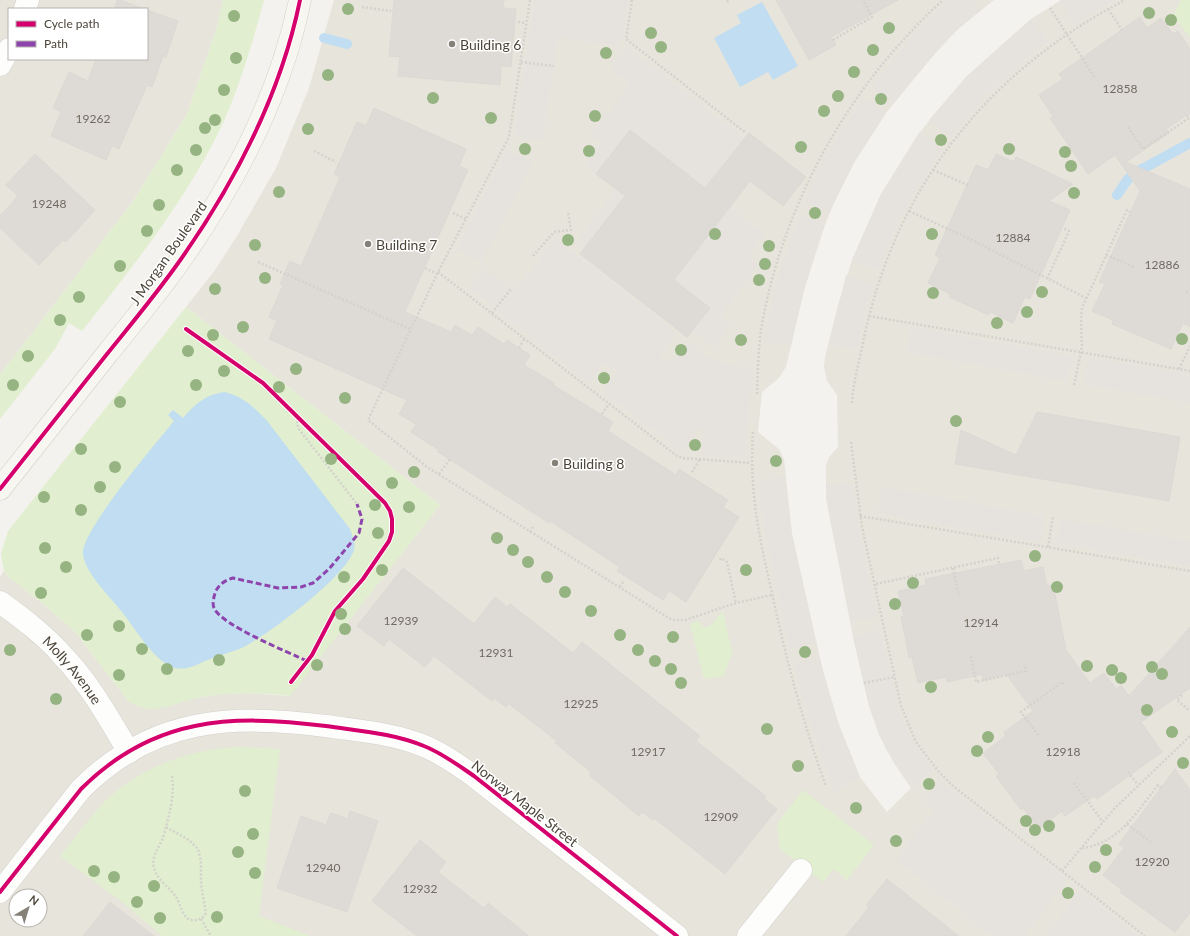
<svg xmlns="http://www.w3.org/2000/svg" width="1190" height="936" font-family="Lato,sans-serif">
	<rect width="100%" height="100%" fill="#f4f2ee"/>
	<path fill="#e7e4dc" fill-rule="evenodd" d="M0,0h223l-6,27 -30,87 -53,86 -134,175zM9,9h138v50h-138z
		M334,0h660l-36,29 -28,30 -44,54 -31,48 -19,37 -16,39 -16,53 -18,77 -7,11 -17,14 -4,40 21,17 5,10 8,75 34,150 13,41 21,52 27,35 24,-24 -25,-39 -17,-43 -16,-69 -27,-138v-34l3,-8 9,-10 -1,-52 -10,-14 -3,-14 1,-10 13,-52 14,-45 29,-66 38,-61 47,-56 65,-58 30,-19h129v936h-1190v-359l4,-6 6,7 37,29 29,26 52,68 10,5 13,3 50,-12 22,-3 24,-1 42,3 151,-191 -254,-198 29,-37 22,-34 39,-68 33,-80zM16,896h24v24h-24z"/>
	<path fill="#e1eecf" d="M223,0h41c-11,41 -23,82 -40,121 -36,77 -90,144 -142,210l-13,-8 -14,26 -55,70v-44l134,-175 53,-86 30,-87z
		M1181,0h9v37l-17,-21z
		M186,307l254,198 -150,191c-30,-3 -59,-4 -89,1 -16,3 -34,12 -50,12 -8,0 -17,-4 -23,-8l-52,-68 -29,-26 -37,-29 -6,-7 -3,-17 7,-23z
		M723,612l9,40 -8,24 -20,3 -14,-55 8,-3 7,7c11,-4 10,-12 18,-16z
		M239,747l41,2 -21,167 51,20h-148l-41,-35 -61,-45c15,-18 29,-38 45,-55 36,-34 85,-52 134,-54z
		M803,790l71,55 -27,35 -13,-11 -11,13 -43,-33 -3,-25z"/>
	<path fill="#e6e3df" d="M534,0h94l-7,46 -63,-9 -16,104 -28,-5z
		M950,0h22l8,10 -32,28 -54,65 -22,-17 46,-56z
		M1061,0h53l-40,25 -15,-24z
		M1031,19l17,22 -22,17 -40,37 -35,42 -22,-17 37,-43z
		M627,47l117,92 -38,49 59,46 -18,23 11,9 -38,50 11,9 -17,22 -21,-17 17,-22 -106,-84 -18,22 -8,-6 38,-51 -31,-24 16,-22 -10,-8 39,-50 -20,-16z
		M864,97l22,16 -31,48 -26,52 -24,-12 18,-41z
		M919,133l23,16 -36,58 -12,24 -15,39 -27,-10 29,-66z
		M507,150l25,13 -51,99 -25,-13z
		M800,215l25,10 -21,65 -13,56 -27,-5 16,-71z
		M556,239l121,94 -15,20 -1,5 6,4 6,-1 15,-18 24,17 26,7h15l-8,90 -43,-3 1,-24 -2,-3 -20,24 -79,-60 14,-18v-4l-7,-5h-6l-14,19 -119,-95 15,-19 29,22z
		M846,275l28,9 -9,27 -8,39 -28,-6z
		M911,327l161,29 -5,25 -160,-29z
		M1089,358l101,17v28l-106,-19z
		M785,477l7,57 24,109 -27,6 -25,-123 -6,-45z
		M853,483l7,53 17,80 -26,6 -22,-109 -3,-28z
		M882,487l162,29 -4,26 -162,-29z
		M1060,519l130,22v25l-133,-23z
		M880,630l19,81 11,26 23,33 -22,18 -17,-25 -15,-28 -10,-29 -16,-69z
		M819,657l20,68 21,52 -25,15 -22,-59 -20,-69z
		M941,781l20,17 106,81 -42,57h-33l-96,-77 38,-49 -10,-9z
		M1079,890l59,46h-91z"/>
	<path fill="#c0ddf1" d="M762,2l36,64 -25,14 -5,-8 -28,15 -26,-49 27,-15 -4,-8z
		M224,392c19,4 31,16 44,30l82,107c2,6 6,14 4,21 -8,26 -80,80 -105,94 -11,7 -24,9 -36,14 -12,4 -24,13 -38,10 -20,-5 -40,-40 -53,-56 -13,-17 -35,-36 -39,-57 -4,-22 74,-113 91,-134l-6,-6 5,-5 10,8c12,-14 22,-23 41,-26z"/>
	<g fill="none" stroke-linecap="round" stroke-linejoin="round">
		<path stroke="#c0ddf1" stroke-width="10" d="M324,38l23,6
			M1117,195l11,-16 7,-6 55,-30"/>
	</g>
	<path fill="#dedbd6" stroke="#dcd9d4" d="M117,0h3l25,9h-31z
		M394,0h110l-1,8 13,1 -5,58 -10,-1 -1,19 -102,-9 2,-19 -11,-1z
		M776,0h122l-67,37 5,8 -27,15z
		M147,10l31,11 -12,36 -3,-1 -11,31 -5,-2 -28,64 -7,-3 -6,14 -55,-24 10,-24 -8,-4 16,-36 19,9 8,-22h51z
		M1140,17l7,11 14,-10 12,16 5,-3 12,18v64l-24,16 3,4 -43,29 64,27v138l-7,-4 -12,26 -59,-25 1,-4 -21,-9 13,-27 -6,-2 41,-91 -25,-36 -27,19 -38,-56 3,-2 -14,-21 24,-16 -4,-5z
		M374,108l92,41 -7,17 9,4 -63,142 46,20 4,-7 17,10 6,-8 26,17 3,-4 12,8 11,7 -6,10 30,18 -1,2 60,37 -5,9 68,44 3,-6 49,31 -5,7 16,10 -53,85 -17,-11 -6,9 -46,-29 3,-4 -70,-46 -1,2 -111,-71 1,-2 -28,-18 5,-8 -17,-10 8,-14 -138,-61 8,-18 -8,-4 14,-32 -3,-1 10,-23 11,5 39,-89 -6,-3 23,-52 9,4z
		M630,130l75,58 44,-55 57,44 -23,29 -33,-25 -76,99 36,28 -23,29 -107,-83 45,-58 -29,-22z
		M35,154l60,56 -29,32 -3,-2 -24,25 -39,-37v-12l18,-20 -12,-11z
		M996,154l18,8 2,-5 57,27 -24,17 21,9 -40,89 -5,-2 -12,26 -23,-11 -2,3 -12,-6 -27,-12 1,-3 -22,-11 12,-25 -5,-3 41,-90 12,5z
		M1037,412l143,25 -11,64 -214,-37 6,-34 55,25z
		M1021,560l3,11 19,-4 4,19 6,-1 13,65 24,33 14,-10 12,16 5,-4 8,11 61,-69v61l-49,34 21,30 -65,47 -3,-3 -29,20 -3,-5 -24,18 -15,-21 -2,2 -25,-34 3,-2 -16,-21 23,-17 -2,-4 29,-21 -27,-37 -23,6 -1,-6 -35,8 -1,-5 -28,6 -6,-26 -3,1 -2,-12 -6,-29 3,-1 -6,-25 28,-6 -1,-6z
		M403,568l71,56 21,-27 12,10 3,-3 63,49 9,-11 118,94 -4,5 70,55 -2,3 13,10 -52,65 -71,-56 -1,2 -11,-8 -3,4 -50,-41 2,-3 -36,-29 2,-2 -48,-37 -3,3 -12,-9 -2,3 -58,-45 -9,11 -36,-28 -5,7 -27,-20z
		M1175,769l15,21v123l-15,19 -55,-40 2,-2 -19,-15 21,-27 -5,-4z
		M350,811l28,10 -31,91 -70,-24 24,-72 25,9 5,-12 17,6z
		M420,840l26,22 -8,10 46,36 4,-5 41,33h-112l-45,-35z
		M887,879l72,57h-113l23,-29 -3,-2z
		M110,902l44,34h-71z"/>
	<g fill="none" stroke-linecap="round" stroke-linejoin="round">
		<defs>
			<g id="street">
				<path d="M25,9l3,-9"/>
				<path d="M0,65l9,-16"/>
				<path id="s1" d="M0,602c22,16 45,33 63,54 27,28 46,63 66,96"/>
				<path d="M0,892l81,-103c72,-72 150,-75 245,-63 33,5 67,7 98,20 18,7 34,19 50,30l203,160"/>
				<path d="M748,936l53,-66"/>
			</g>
			<path id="secondary" d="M0,489c36,-45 71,-90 107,-135 25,-31 51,-62 74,-95 54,-77 100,-166 119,-259"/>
		</defs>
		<use href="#street" stroke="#d2d0cb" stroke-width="23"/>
		<use href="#secondary" stroke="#d3cfc5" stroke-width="23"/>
		<path stroke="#d3d2cc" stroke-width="2.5" stroke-dasharray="2 2" stroke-linecap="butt" d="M530,0l-21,137 -71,135 -70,148 59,47 245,153h13l51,-17 36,-8
			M632,0l-6,39 120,94
			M727,2l2,-2
			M362,7l29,4
			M1050,8l45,70
			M1108,9l14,21
			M518,22l8,1
			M833,40l39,-23 -9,-17
			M521,62l33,4
			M1128,127l15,22 46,-31 -2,-3
			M314,151l22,11
			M933,170l35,15
			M909,211l61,28 116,59
			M453,213l13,6
			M1106,255l28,12
			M533,256l21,-24 17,-2 -3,-17
			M258,262l152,67
			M425,268l12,6
			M438,272l239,184 6,2 68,5
			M1047,279l22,-48 -6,-3
			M1186,292l4,1
			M492,313l19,-24
			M869,316l321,55
			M186,329l77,54 122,120 5,8 2,8v13l-3,9 -26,38 -28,32 -23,44 -21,27
			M519,348l6,-10
			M1179,369l11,-23
			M1074,385l8,-38 -1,-29 1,-10 45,-98 3,2
			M757,394c1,-21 1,-43 4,-64 21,-125 88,-245 182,-330
			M852,403c1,-20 7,-40 11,-60 31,-155 124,-271 262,-343
			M602,414l7,-10
			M297,417l1,11 7,9 52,67
			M753,432c-4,58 6,105 19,161 14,66 31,130 54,193
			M851,442l11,85 39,179 15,36 23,30 14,14 192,150
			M692,472l8,-13
			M439,474l11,-15
			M860,516l330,55
			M530,532l4,-7
			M1048,547l5,-31
			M720,560l1,-2 6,4 9,41
			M953,568l6,28
			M876,584l122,-26 1,6
			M620,587l4,-7
			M971,656l5,26 50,-11 -1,-5
			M864,683l30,-6
			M1182,695l-5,5 13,11
			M1038,735l-17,-23 41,-30 3,4
			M1128,772l10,13
			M1074,783l29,39
			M1127,824l25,19
			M166,827l23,13 9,9 3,12v23l5,29c-3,6 -9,8 -16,7 -8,-4 -9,-15 -14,-23 -6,-9 -17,-16 -21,-26 -6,-15 6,-24 9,-37 5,-18 11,-39 8,-58
			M1082,848c36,-4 55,-36 76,-63l4,4
			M1062,871l52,-62 76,-73
			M201,919l10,17"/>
		<use href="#street" stroke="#fdfdfc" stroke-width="22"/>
		<use href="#secondary" stroke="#f7f6f1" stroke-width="22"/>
		<path stroke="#8e44ad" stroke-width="3" stroke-dasharray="6 3" stroke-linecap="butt" d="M307,661c-19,-9 -86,-36 -93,-53 -2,-5 0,-11 1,-15 3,-8 10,-13 18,-15l45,10 23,-1 12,-4 16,-14 30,-36 3,-14 -5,-15"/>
		<defs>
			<path id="cycleway" d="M186,329l77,54 122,120 5,8 2,8v13l-3,9 -26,38 -28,32 -23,44 -21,27
				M0,489c36,-45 71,-90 107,-135 25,-31 51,-62 74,-95 54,-77 100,-166 119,-259
				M0,892l81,-103c72,-72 150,-75 245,-63 33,5 67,7 98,20 18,7 34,19 50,30l203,160"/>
		</defs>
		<use href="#cycleway" stroke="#fff" stroke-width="6"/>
		<use href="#cycleway" stroke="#d6006c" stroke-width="4"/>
	</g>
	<g fill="#96b382">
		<circle cx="348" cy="9" r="6"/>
		<circle cx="1149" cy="13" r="6"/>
		<circle cx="234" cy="16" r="6"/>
		<circle cx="1171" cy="20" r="6"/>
		<circle cx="889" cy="28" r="6"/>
		<circle cx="651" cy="33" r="6"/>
		<circle cx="661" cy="47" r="6"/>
		<circle cx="873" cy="50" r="6"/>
		<circle cx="606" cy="53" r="6"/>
		<circle cx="236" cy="58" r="6"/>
		<circle cx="854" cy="72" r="6"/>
		<circle cx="328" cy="75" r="6"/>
		<circle cx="224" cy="90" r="6"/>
		<circle cx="838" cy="96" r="6"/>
		<circle cx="433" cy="98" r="6"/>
		<circle cx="881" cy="99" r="6"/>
		<circle cx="824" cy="111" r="6"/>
		<circle cx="595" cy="116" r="6"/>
		<circle cx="491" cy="118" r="6"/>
		<circle cx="215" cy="120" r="6"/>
		<circle cx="205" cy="128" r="6"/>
		<circle cx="308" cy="129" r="6"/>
		<circle cx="941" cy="140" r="6"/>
		<circle cx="801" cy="147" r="6"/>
		<circle cx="525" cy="149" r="6"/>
		<circle cx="1009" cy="149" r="6"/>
		<circle cx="196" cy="150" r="6"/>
		<circle cx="589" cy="151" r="6"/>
		<circle cx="1065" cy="152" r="6"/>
		<circle cx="1071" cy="166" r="6"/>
		<circle cx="177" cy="170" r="6"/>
		<circle cx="279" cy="192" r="6"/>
		<circle cx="1074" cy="193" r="6"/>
		<circle cx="159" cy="205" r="6"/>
		<circle cx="815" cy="213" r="6"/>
		<circle cx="147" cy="231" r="6"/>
		<circle cx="715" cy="234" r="6"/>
		<circle cx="932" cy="234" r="6"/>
		<circle cx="568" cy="240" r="6"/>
		<circle cx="255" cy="245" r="6"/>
		<circle cx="769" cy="246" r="6"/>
		<circle cx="765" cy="264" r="6"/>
		<circle cx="120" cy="266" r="6"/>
		<circle cx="265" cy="278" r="6"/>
		<circle cx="759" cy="280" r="6"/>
		<circle cx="215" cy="289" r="6"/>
		<circle cx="1042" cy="292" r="6"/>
		<circle cx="933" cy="293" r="6"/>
		<circle cx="79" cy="297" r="6"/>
		<circle cx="1027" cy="312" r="6"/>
		<circle cx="60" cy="320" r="6"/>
		<circle cx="997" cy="323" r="6"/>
		<circle cx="243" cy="327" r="6"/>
		<circle cx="213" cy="335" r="6"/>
		<circle cx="1182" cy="339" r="6"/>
		<circle cx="741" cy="340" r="6"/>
		<circle cx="681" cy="350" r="6"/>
		<circle cx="188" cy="351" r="6"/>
		<circle cx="28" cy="356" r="6"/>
		<circle cx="296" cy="369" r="6"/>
		<circle cx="224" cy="371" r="6"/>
		<circle cx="604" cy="378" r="6"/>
		<circle cx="13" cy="385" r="6"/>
		<circle cx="196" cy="385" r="6"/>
		<circle cx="279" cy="387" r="6"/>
		<circle cx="345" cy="398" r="6"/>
		<circle cx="120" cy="402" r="6"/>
		<circle cx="956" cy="421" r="6"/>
		<circle cx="695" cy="445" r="6"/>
		<circle cx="81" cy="449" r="6"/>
		<circle cx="331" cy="459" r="6"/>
		<circle cx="776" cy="461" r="6"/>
		<circle cx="115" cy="467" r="6"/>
		<circle cx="414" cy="472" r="6"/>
		<circle cx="392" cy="483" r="6"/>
		<circle cx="100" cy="487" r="6"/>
		<circle cx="44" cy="497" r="6"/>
		<circle cx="375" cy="505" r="6"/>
		<circle cx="409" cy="507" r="6"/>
		<circle cx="81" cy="510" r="6"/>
		<circle cx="378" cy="533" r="6"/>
		<circle cx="497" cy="538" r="6"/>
		<circle cx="45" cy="548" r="6"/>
		<circle cx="513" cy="550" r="6"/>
		<circle cx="1035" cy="556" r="6"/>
		<circle cx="528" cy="562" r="6"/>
		<circle cx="66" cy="567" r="6"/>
		<circle cx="382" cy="570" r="6"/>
		<circle cx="746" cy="570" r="6"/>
		<circle cx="344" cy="577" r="6"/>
		<circle cx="547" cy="577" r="6"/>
		<circle cx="913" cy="583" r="6"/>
		<circle cx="1057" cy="587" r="6"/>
		<circle cx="565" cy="592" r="6"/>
		<circle cx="41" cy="593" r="6"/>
		<circle cx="895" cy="604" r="6"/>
		<circle cx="591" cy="611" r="6"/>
		<circle cx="341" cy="614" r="6"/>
		<circle cx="119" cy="626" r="6"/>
		<circle cx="345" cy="629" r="6"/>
		<circle cx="87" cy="635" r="6"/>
		<circle cx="620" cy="635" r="6"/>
		<circle cx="673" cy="637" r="6"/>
		<circle cx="142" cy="649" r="6"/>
		<circle cx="10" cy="650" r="6"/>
		<circle cx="638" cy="650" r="6"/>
		<circle cx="805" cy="652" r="6"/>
		<circle cx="219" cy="660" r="6"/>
		<circle cx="655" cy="661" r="6"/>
		<circle cx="317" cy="665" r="6"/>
		<circle cx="1087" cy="666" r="6"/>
		<circle cx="1152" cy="667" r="6"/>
		<circle cx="167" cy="669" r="6"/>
		<circle cx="671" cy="669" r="6"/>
		<circle cx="1112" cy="670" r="6"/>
		<circle cx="1162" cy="674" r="6"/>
		<circle cx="119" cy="675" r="6"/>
		<circle cx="1121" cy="678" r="6"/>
		<circle cx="681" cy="683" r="6"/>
		<circle cx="931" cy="687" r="6"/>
		<circle cx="56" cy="699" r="6"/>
		<circle cx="1147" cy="710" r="6"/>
		<circle cx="767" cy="729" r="6"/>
		<circle cx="1172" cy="732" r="6"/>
		<circle cx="988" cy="737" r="6"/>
		<circle cx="977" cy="751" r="6"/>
		<circle cx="1183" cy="763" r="6"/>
		<circle cx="798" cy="766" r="6"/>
		<circle cx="929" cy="784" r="6"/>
		<circle cx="245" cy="791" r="6"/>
		<circle cx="856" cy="808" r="6"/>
		<circle cx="1026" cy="821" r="6"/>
		<circle cx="1049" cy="826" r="6"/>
		<circle cx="1035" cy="830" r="6"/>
		<circle cx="253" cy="834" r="6"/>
		<circle cx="896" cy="841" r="6"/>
		<circle cx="1106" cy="850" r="6"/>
		<circle cx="238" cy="852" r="6"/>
		<circle cx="1095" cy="867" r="6"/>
		<circle cx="94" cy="871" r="6"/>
		<circle cx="255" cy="873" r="6"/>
		<circle cx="114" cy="877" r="6"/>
		<circle cx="154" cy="886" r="6"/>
		<circle cx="1068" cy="893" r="6"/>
		<circle cx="137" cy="902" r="6"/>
		<circle cx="217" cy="917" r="6"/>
		<circle cx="160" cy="918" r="6"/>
	</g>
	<g fill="#868178" stroke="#fff" stroke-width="1.5">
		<circle cx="452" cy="44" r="4"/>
		<circle cx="368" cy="244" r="4"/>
		<circle cx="555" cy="463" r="4"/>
	</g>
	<g text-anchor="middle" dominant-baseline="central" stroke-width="3" stroke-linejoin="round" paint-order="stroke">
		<g font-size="12" fill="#706a61">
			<text x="1120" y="88">12858</text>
			<text x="93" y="118">19262</text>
			<text x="49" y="203">19248</text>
			<text x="1013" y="237">12884</text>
			<text x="1162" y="264">12886</text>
			<text x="401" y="620">12939</text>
			<text x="981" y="622">12914</text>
			<text x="496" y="652">12931</text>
			<text x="581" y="703">12925</text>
			<text x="648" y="751">12917</text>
			<text x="1063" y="751">12918</text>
			<text x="721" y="816">12909</text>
			<text x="1152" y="861">12920</text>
			<text x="323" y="867">12940</text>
			<text x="420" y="888">12932</text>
		</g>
		<g font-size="14" fill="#4b4439" stroke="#fff" text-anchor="start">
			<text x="460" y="44">Building 6</text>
			<text x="376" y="244">Building 7</text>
			<text x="563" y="463">Building 8</text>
		</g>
		<g font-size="14" fill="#4b4439" stroke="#fff">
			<text transform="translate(168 253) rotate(-55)">J Morgan Boulevard</text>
			<text stroke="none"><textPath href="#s1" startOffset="100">Molly Avenue</textPath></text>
			<text transform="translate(525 803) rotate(38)">Norway Maple Street</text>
		</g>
	</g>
	<rect x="8" y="8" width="140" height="52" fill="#ffffff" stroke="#b7b4b0"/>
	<rect x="16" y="21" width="20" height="6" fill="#d6006c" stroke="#b7b4b0"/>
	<text x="44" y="28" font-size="12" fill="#4b4439">Cycle path</text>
	<rect x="16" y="41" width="20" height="6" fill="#8e44ad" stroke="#b7b4b0"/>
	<text x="44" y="48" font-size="12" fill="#4b4439">Path</text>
	<g transform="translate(28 908) rotate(38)"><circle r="19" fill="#ffffff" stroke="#b7b4b0"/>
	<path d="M0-3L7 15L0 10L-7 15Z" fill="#868178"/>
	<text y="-6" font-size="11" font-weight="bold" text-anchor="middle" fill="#4b4439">N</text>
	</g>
</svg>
